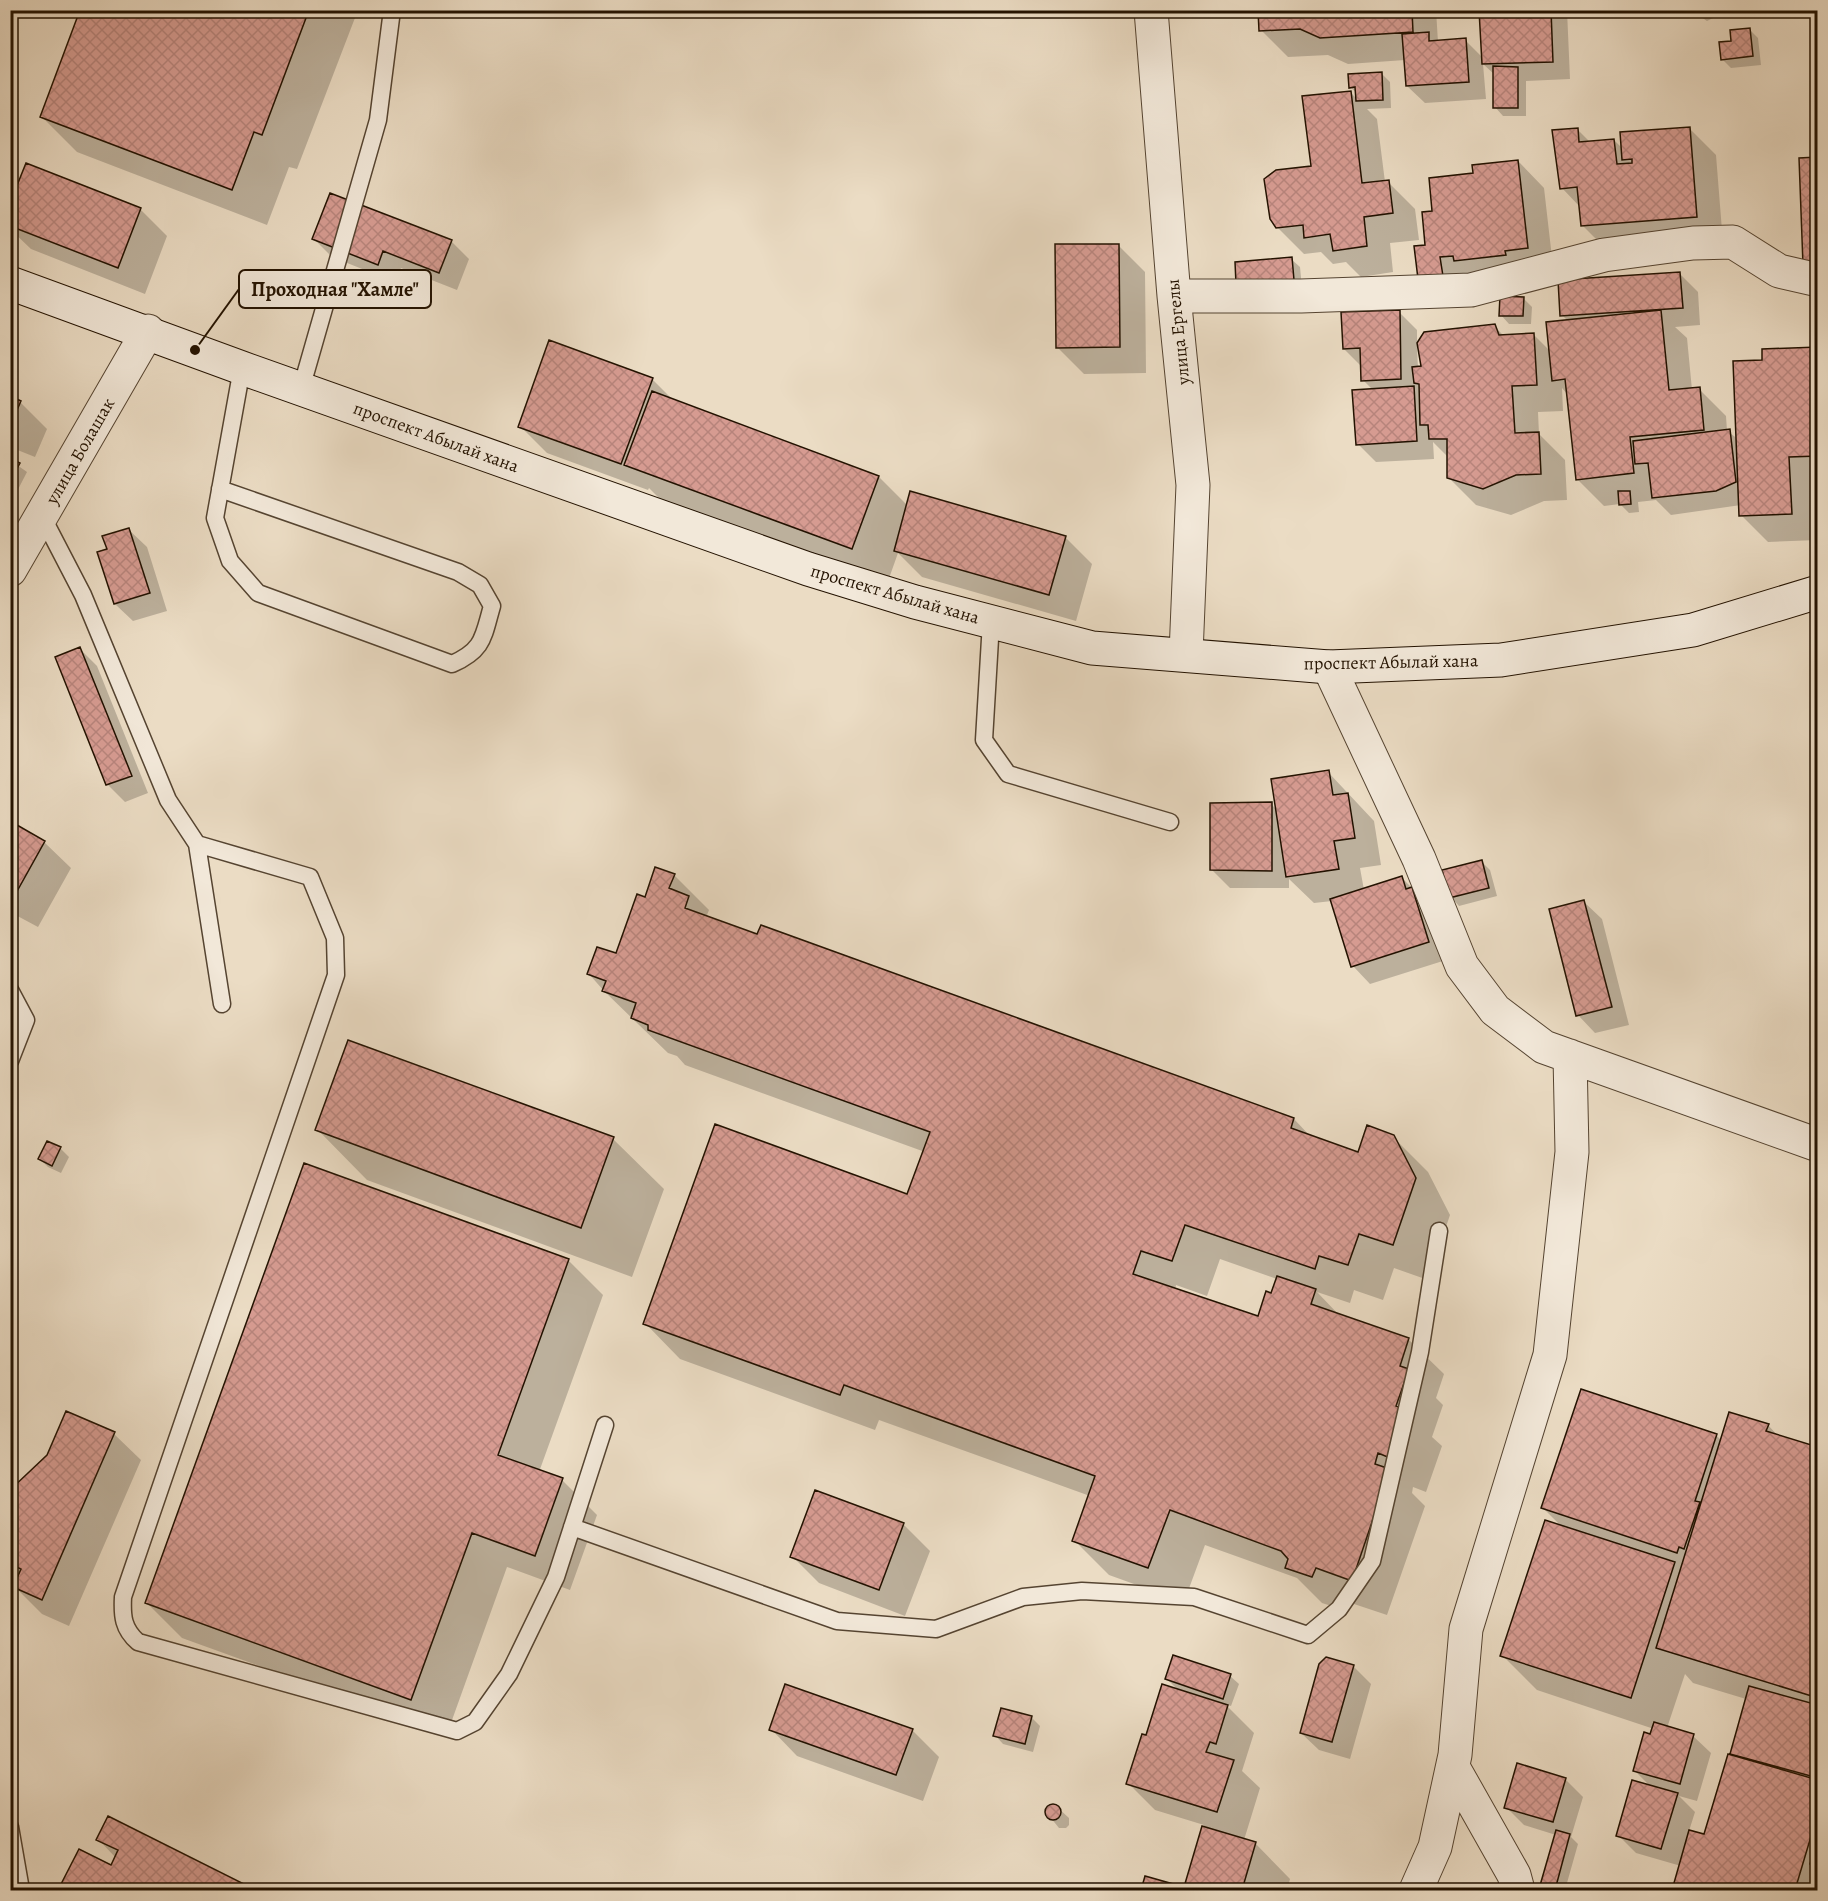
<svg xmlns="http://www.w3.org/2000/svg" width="1828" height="1901" font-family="Alegreya,serif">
	<defs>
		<pattern id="building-cross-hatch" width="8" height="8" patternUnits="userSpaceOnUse" patternTransform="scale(1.5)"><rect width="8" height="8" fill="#d69b91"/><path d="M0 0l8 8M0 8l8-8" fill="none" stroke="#b7847b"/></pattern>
	</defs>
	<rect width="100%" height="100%" fill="#ebdcc4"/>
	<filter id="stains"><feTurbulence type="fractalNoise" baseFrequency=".00333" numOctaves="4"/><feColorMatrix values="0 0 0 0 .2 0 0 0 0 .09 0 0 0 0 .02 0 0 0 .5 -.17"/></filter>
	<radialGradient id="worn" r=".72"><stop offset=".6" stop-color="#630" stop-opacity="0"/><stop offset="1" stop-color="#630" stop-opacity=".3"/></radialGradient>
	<path fill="#0003" fill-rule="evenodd" d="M82,10h276l-61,159 -8,-2 -22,58 -190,-73 -36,-36z
		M1260,10h176l2,32 27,-2 18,18 -2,-48h86l3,69 -44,2v35h-23l-8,-9v-32l-12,-11 3,35 -61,4 -18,-17 -2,-26 -57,4 -20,-9 -40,2 -27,-27z
		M1691,10h38l-22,11z
		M1749,29l9,9 3,27 -30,3 -9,-9z
		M1381,73l9,9 1,26 -24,1 10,10 8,63h3l27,27 4,31 -29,3 3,29 -32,5 -15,-15 -13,2 -12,-12 -17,2 -27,-27 35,-59 38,-76 7,7v-6l-7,-6z
		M1689,128l27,27 7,88 -114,9 -27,-27 -2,-18 -18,-19 15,-59 13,13 24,-2 9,9z
		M1518,161l26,27 10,87 -107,30 -20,-58 48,-72z
		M10,179l9,8 121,22 27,27 -22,58 -114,-45 -21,-20v-22l4,-8 -4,-1z
		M314,239l137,2 18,18 -12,31 -56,-22 -6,14 -63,-25z
		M1118,245l27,27 1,101 -62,1 -27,-27z
		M1291,259l9,8 2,21 -66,-25z
		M1680,274l18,18 2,33 -25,2 12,11 5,52 7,-1 27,27 1,15 11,8 26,-77 54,-14v136h-3l3,56 -50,2 -27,-27v-10l-70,10 -15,-15 -18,2 1,10 -10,1 -9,-9 -16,2 -27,-27 -9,-84 -6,-7 1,23 -25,1 1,22 26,26 2,40 -23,1 -33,14 -35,-10 -27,-27 -1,-21 -15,-15 1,17 -58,3 -18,-18 15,-54 -10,-10 -1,-13 -18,-18 55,-37 18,18v16l8,-13 69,-7 10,10 29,-2 17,17 18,-30 -6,-6zM1417,348h3l2,20h-4z
		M1523,298l9,9 -1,17h-22l-8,-9z
		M652,379l21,21 206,77 29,29 157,31 27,27 -16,57 -154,-44 -24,-24 -11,31 -226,-84 -12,-12 -1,2 -101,-37 -27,-27z
		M10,398l10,4 27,27 -12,28 -25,-10z
		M10,460l17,12 -17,33z
		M129,530l18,17 20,64 -34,10 -18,-17 -6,-54z
		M80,649l17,17 51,127 -23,9 -17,-17 -51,-127z
		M1328,772l46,49 7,44 -21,3 4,22 38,-12 28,28 16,54 -76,24 -17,-18 -21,-65 -18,2 -25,-24v9h-59l-18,-18 59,-66 6,6z
		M10,823l34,19 27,26 -33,59 -28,-15z
		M1481,861l9,9 7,26 -38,10 -8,-9z
		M674,875l35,35 -2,5 4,4 583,200 17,18 48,17 34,-17 35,35 22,43 -22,65 -34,-12 -11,32 -29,-10 -4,13 -33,-11 23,24 68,23 36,35 -8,24 7,7 -11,32 10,9 -16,46 -13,-5 -1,6 13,13 -38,109 -36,-12 -4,8 -25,-8 -25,-25 -92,-33 -21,57 -75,-27 -35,-35 16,-44 -211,-76 -4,10 -195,-71 -35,-36 263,-127 17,-44 -240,-87 -8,-9 -9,-3 -64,-62 -15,-17 28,-19 29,-56zM1220,1259l57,20 -19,39 -83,-28 1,-5 31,11z
		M1584,902l18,17 27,106 -34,8 -17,-18z
		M317,1129l296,10 51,50 -32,88 -265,-97z
		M60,1148l9,9 -8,16 -13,-6 -8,-8z
		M568,1260l35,35 -64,177 23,8 35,35 -27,75 -63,-23 -60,167 -265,-96 -35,-35z
		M1768,1425l11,12 39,12v441h-144l7,-24 -45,-13 -18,-18 33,-48 -16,-16 19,-42 -117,-39 -35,-35 60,-128 -19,-19 173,-73 6,6zM1685,1674l8,9 53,16 -15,54 5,5 -31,78 -16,-5 6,-19 -16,-16 18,5 14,-48 -18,-17 -26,-8z
		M114,1434l27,26 -72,166 -27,-12 -27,-27 2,-6 -7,-3v-86z
		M903,1524l27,27 -25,65 -86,-33 -27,-27z
		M1353,1666l18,18 -21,75 -31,-9 -18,-17z
		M1230,1676l9,8 -8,22 -6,-2 29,29 -12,38 18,17 -16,52 11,3 35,36 -3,11h-144l3,-12 39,11 19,-64 -49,-15 -27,-27 35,-97 17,6 -13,-13z
		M1002,1710l30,8 8,8 -7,26 -30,-8 -8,-9z
		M771,1729l141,1 27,27 -16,44 -126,-45z
		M1565,1779l18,18 -12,40 7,7 -13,46h-22l-2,-2 15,-53 -32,-10 -18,-18z
		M1056,1806l13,12v7l-3,3h-7l-13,-16 2,-4z
		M109,1818l144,72h-193l20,-39 31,16 5,-9 -18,-19z"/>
	<path fill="url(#building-cross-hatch)" stroke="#231200" stroke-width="1.5" d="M80,10h229l-47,125 -8,-3 -22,58 -192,-73z
		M1258,10h154l1,22 -93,6 -20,-9 -41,2z
		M1479,10h72l2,52 -71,2z
		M1750,28l3,28 -32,4 -2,-18 12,-1 -1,-11z
		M1429,32v9l37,-3 3,44 -63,4 -4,-52z
		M1493,66l25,1v41h-25z
		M1382,72l1,28 -27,1 -1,-14 -6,1 -1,-14z
		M1351,91l11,92 27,-3 4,33 -29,4 3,29 -34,5 -3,-17 -26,4 -1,-13 -27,3 -6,-9 -6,-40 12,-9 35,-4 -9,-70z
		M1690,127l7,90 -116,9 -4,-39 -17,2 -8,-59 26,-2 1,14 35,-3 3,25 15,-1v-4l-10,1 -2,-28z
		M1818,157v107l-15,1 -4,-107z
		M1518,160l10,88 -23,3 1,4 -52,6 -1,-5 -13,1 3,19 -25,3 -4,-33 11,-1 -3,-33 10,-1 -3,-33 44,-5 -1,-8z
		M26,163l115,45 -23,60 -108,-42v-23z
		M330,193l122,47 -13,33 -56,-22 -5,14 -66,-26z
		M1055,244h64l1,103 -64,1z
		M1292,257l2,23 -58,4 -1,-22z
		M1680,272l3,36 -123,8 -2,-36z
		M1500,296l24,1 -1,19h-24z
		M1400,310l1,69 -40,2 -1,-33 -17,1 -2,-37z
		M1661,310l8,80 31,-3 4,43 -74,7 4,36 -58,7 -11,-101 -13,2 -6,-59z
		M1495,324l4,11 35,-2 3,52 -25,1 3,47 24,-1 2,42 -25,1 -33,14 -36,-11v-39h-18l-1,-14h-8l-1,-41 -5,-1 -2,-16 9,-1 -4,-23 7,-11z
		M549,340l104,38 -32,86 -103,-37z
		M1818,347v109l-29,1 3,57 -53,2 -6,-155 29,-1v-11z
		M1414,386l3,55 -61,4 -4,-55z
		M652,391l227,85 -27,73 -228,-84z
		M10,396l11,5 -11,25z
		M1730,429l6,53 -20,9 -64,7 -4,-35 -13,1 -2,-23z
		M10,458l10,5 -10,18z
		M910,491l156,45 -17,59 -155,-44z
		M1618,491h12l1,13 -12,1z
		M129,528l21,65 -36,11 -17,-52 10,-3 -5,-13z
		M80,647l52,129 -26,9 -51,-128z
		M1329,770l4,25 15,-2 7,45 -21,3 5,28 -53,8 -15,-98z
		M1272,802v69l-62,-1v-67z
		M10,821l35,20 -34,61 -1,-1z
		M1482,860l7,28 -40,10 -7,-28z
		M655,867l20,7 -6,14 20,8 -4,12 72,26 4,-9 533,193 -3,10 67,24 9,-27 27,10 22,43 -23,67 -34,-11 -11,31 -29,-9 -4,13 -130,-44 -13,36 -31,-10 -8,23 125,42 8,-25 5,2 6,-17 39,13 -5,15 98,34 -9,28 9,3 -13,37 11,4 -17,48 -12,-5 -3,11 15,5 -38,112 -36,-13 -4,9 -27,-9 3,-9 -7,-8 -111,-41 -22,58 -76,-27 23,-65 -251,-91 -4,10 -197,-71 72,-200 192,70 23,-62 -282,-102v-5l-17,-7 5,-15 -34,-12 4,-10 -19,-7 10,-27 19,6 21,-59 8,3z
		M1402,876l4,13 6,-2 17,55 -78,25 -21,-68z
		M1584,900l28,107 -36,9 -27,-107z
		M348,1040l266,97 -33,91 -266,-98z
		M47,1141l14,6 -9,19 -14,-7z
		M304,1163l265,96 -71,196 65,23 -28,78 -63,-23 -61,167 -266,-97z
		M1581,1389l136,45 -22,67 5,1 -16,47 -5,-2 -2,6 -136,-45z
		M66,1411l49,21 -73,168 -29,-13 8,-18 -11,-5v-74l37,-35z
		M1729,1412l40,12 -3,7 52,16v251l-162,-50z
		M815,1490l89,33 -25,67 -89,-33z
		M1545,1520l130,42 -44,136 -131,-42z
		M1173,1655l58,19 -8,25 -58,-20z
		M1326,1657l28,8 -22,77 -32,-9 19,-69z
		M785,1684l128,45 -17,46 -127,-45z
		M1162,1684l66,21 -12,39 -6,-2 -4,10 28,8 -17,52 -91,-28 16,-50 4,1z
		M1749,1686l69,19v73l-88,-24z
		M1001,1708l31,8 -7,28 -32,-8z
		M1654,1722l40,12 -14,50 -47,-13 11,-39 6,2z
		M1728,1754l90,26v33l-23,77h-123l17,-60 15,4z
		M1517,1763l49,15 -13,44 -49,-14z
		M1632,1780l46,13 -17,56 -45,-13z
		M1045 1812a8 8 0 1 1 16 0a8 8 0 1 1-16 0Z
		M108,1816l148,74h-198l21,-41 32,16 7,-15 -22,-10z
		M1202,1826l54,16 -14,48h-101l4,-14 39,11z
		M1556,1830l14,4 -15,56h-10l-6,-1z
		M1818,1838v28l-8,-2z"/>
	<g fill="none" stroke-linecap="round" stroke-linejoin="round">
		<defs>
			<path id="lane" d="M301,389l77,-269 14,-110
				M220,489l238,83 22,13 12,21c-9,31 -8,44 -40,58l-194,-71 -28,-32 -15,-43 27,-150
				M42,516l41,79 85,205 29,44 113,33 25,61 1,37 -213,622c-1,19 0,32 15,45l319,89 18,-9 34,-48 47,-97 49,-152
				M991,622l-7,118 24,34 162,48
				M197,844l25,160
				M10,990l16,30 -16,41
				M572,1527l265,94 99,8 87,-32 59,-6 112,6 114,38 31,-26 33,-48 48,-209 19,-121
				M10,1827l11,63"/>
			<path id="street" d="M1151,10l23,286 19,189 -7,169
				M1174,296h127l170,-6 133,-35 89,-12 40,-1 46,29 39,9
				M10,570l138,-239
				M1329,667l90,192 43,107 33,44 49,37 274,98
				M1453,1767l61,108 4,15
				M1416,1890l19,-43 20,-92 11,-126 84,-274 22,-203 -2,-96"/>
			<path id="secondary" d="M10,283l232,85 566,201 107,33 177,46 237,19 172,-7 192,-30 125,-38"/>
		</defs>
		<use href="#lane" stroke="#554431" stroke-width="19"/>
		<use href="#street" stroke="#554431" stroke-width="35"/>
		<use href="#secondary" stroke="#231200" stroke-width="35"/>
		<use href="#lane" stroke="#f2e8d9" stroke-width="16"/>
		<use href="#street" stroke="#f2e8d9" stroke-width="33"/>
		<use href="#secondary" stroke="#f2e8d9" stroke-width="33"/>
	</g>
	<g text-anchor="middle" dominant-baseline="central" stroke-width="4.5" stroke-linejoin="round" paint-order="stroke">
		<g font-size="18" fill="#231200" stroke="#f2e8d9">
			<text transform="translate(1178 332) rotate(-96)">улица Ергелы</text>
			<text transform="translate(436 437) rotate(20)">проспект Абылай хана</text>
			<text transform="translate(80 451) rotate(-60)">улица Болашак</text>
			<text transform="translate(895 594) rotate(16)">проспект Абылай хана</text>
			<text transform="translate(1391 662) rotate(-1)">проспект Абылай хана</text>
		</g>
	</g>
	<path fill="none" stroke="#231200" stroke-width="2" d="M195 350L239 289"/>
	<circle fill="#231200" stroke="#f2e8d9" stroke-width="2" cx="195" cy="350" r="6"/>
	<rect fill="#f2e8d9" stroke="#231200" stroke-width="2" x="239" y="270" width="192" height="38" rx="6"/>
	<g font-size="20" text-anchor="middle" font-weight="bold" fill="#231200">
		<text x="335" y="296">Проходная "Хамле"</text>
	</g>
	<rect width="1828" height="1901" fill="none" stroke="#ebdcc4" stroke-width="36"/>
	<rect x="12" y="12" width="1804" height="1877" fill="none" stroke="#231200" stroke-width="3"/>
	<rect x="18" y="18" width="1792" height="1865" fill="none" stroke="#231200" stroke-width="1.5"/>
	<rect width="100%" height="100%" filter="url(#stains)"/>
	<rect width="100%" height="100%" fill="url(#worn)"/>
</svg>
